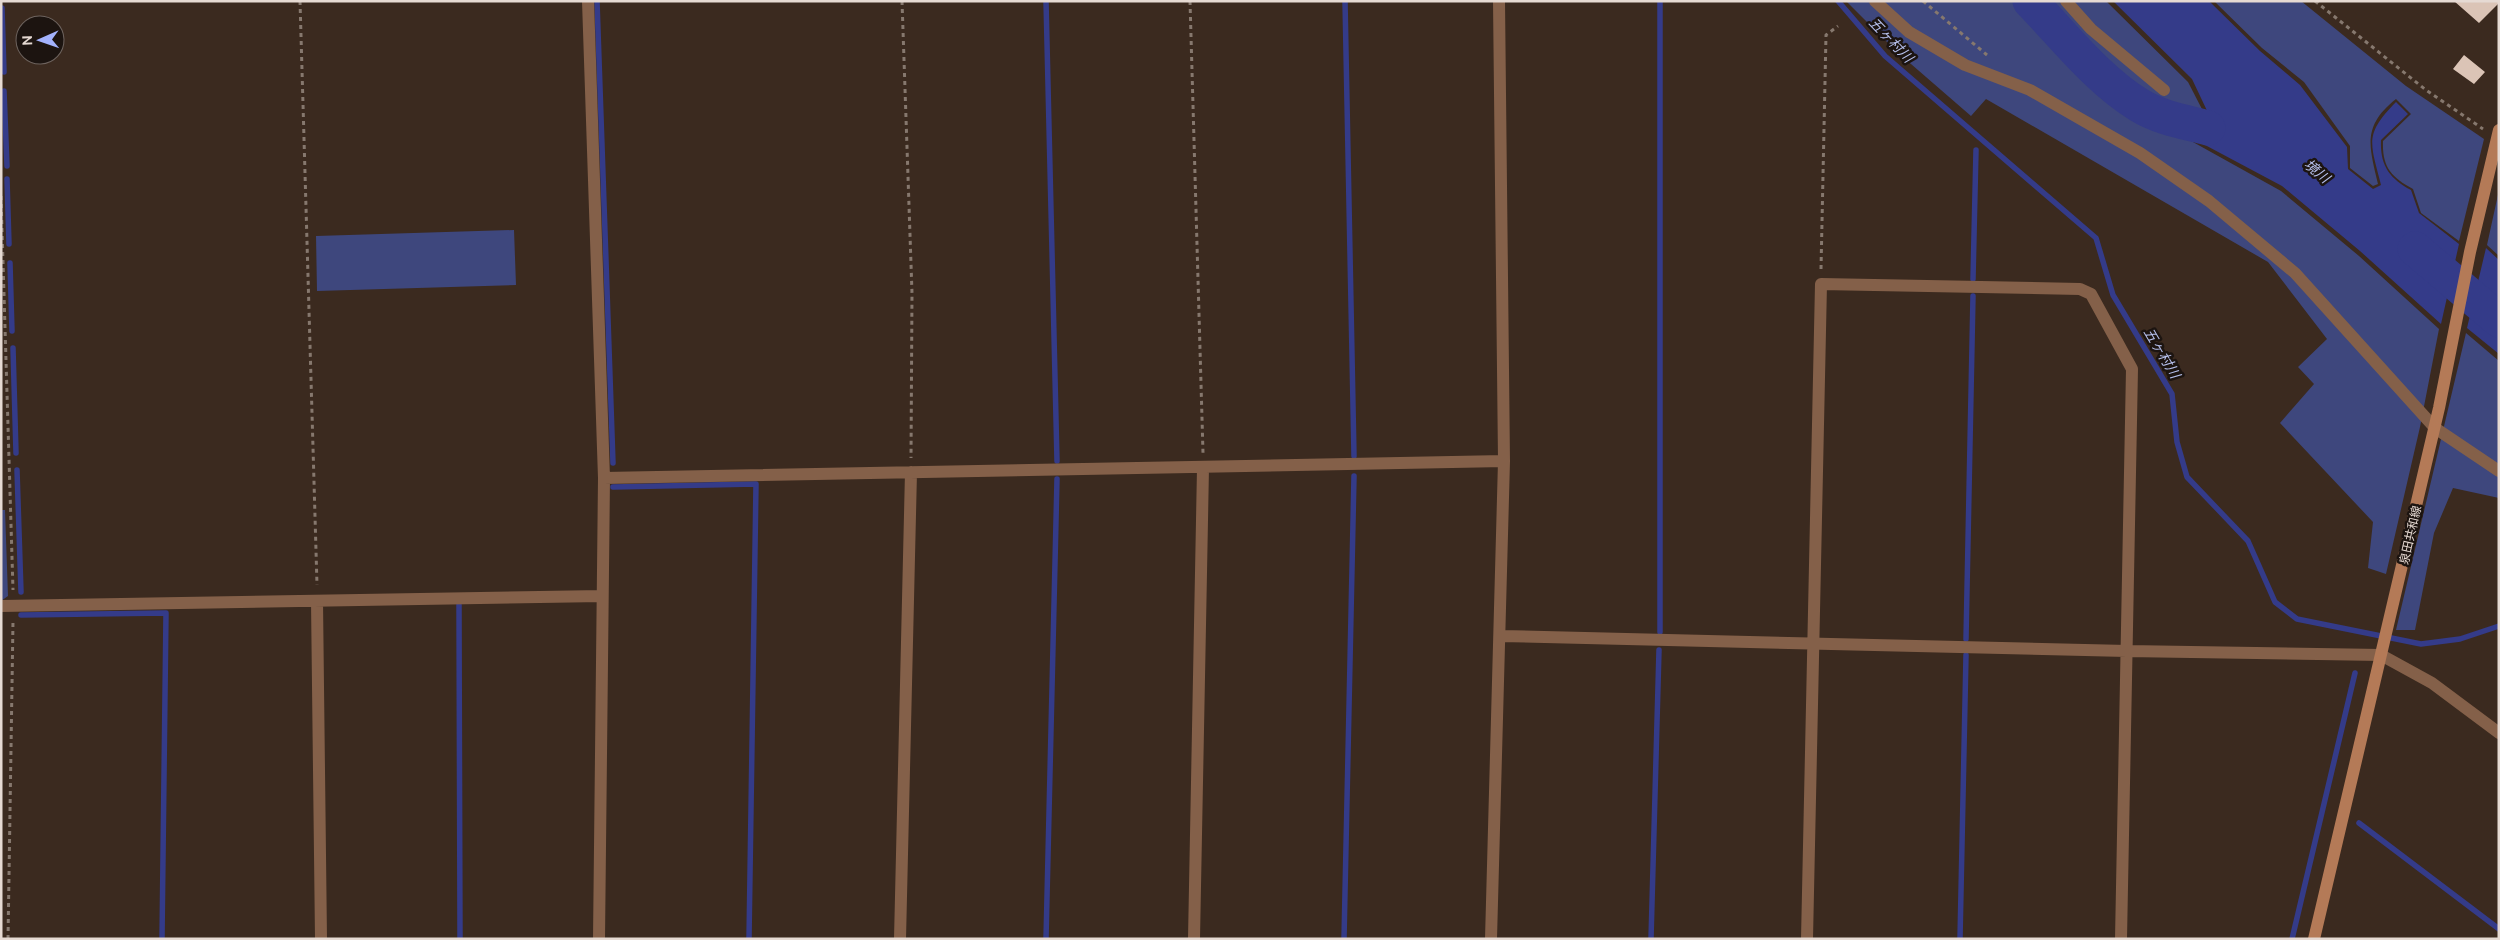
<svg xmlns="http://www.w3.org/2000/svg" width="2500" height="940" font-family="Ubuntu,'Noto Sans JP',sans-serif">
	<rect width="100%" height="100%" fill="#3b2a1f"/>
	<path fill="#3e477d" d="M1846,1h260l82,81 16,31 -38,-9 -9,18 124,69 78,65 80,73 -19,98 -34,147 -18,-6 5,-46 -93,-99 34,-39 -16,-17 29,-28 -59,-77 -282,-163 -15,17 -75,-65z
		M2214,1h87l105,85 78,53 -25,102 -38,-28 -8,-24c-22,-12 -31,-22 -30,-48l28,-27 -15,-15c-34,27 -27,47 -18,85l-5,2 -23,-18v-22l-46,-64 -42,-34z
		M2499,190v66l-12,-11z
		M514,230l2,55 -199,6 -1,-55z
		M2466,333l33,28v137l-46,-10 -19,45 -19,97h-19z
		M1,510h4l3,86 -7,5z"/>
	<path fill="#343b89" d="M2113,1h96l51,50 40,34 47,62 1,22 25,20 8,-4c-10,-41 -18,-50 15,-83l12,12 -27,26c-1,25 8,38 30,50l8,23 40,31 -18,80 -81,-73 -78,-65 -122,-65 7,-14 43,10 -18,-38z
		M2486,248l13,12v94l-32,-26z"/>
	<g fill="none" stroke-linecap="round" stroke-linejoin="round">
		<path stroke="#343b89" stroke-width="5.5" d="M597,1l16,462
			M1046,1l11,460
			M1345,1l9,455
			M1838,1l47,55 211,182 17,57 59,99 5,48 10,35 61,64 27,61 22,17 124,25 39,-5 39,-13
			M2,8l2,64
			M4,91l3,75
			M7,179l2,65
			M10,263l2,68
			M1973,279l3,-129
			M13,348l3,105
			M17,470l4,122
			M613,487l143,-3 -7,455
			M459,605l1,334
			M21,615l145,-2 -4,326
			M1660,632v-631
			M1966,639l7,-343
			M2359,823l140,106
			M1046,939l11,-460
			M1344,939l10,-463
			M1651,939l8,-289
			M1960,939l6,-284
			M2292,939l63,-266"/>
		<path stroke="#343b89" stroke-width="35" d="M2030,1c34,35 67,78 109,104 21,13 46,17 69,23
			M2415,249l84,71"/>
	</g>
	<path fill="#dbc4b6" d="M2454,1h45v2l-20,20z
		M2464,55l21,17 -11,12 -21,-15z"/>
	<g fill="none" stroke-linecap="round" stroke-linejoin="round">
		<path stroke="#86786e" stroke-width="3" stroke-dasharray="4 4" stroke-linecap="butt" d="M300,1l17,584
			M902,1l10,292 -1,165
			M1190,1l13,452
			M1923,1l64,54
			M2315,1l111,89 57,39
			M1,196l12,394
			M1821,269l5,-234 12,-9
			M8,939l5,-318"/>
		<path stroke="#846049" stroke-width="12" d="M588,1l16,477 -5,461
			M1875,1l34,31 56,33 65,25 110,63 69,48 86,72 140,155 64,43
			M2066,1l25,28 73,61
			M604,478l900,-17
			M317,601l4,338
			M1,606l601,-10
			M1500,636l627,15 254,4 51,28 67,50
			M900,939l11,-467
			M1194,939l9,-471
			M1491,939l13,-478 -5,-460
			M1807,939l14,-655 259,5 11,5 41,75 -11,570"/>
		<path stroke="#b47a57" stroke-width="12" d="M2314,939l125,-531 31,-156 29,-122"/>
	</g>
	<g text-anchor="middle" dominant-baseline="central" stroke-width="5" stroke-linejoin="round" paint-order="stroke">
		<g font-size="12" fill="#e6dad3" stroke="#1c1410">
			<text transform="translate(2410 535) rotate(-77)">泉田共和線</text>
		</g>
		<g font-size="14" font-style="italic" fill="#b5bfeb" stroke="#1c1410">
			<text transform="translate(1891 40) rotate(46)">五ヶ村川</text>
			<text transform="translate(2317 171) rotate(39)">境川</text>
			<text transform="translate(2162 353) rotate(59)">五ヶ村川</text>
		</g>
	</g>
	<rect width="2500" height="940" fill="none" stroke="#e6dad3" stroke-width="5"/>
	<g transform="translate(40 40) rotate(268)"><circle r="24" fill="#1c1410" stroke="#6d635e"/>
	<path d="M0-4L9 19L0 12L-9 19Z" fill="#a3b2fd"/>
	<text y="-8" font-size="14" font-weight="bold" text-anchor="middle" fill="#e6dad3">N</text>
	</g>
</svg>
